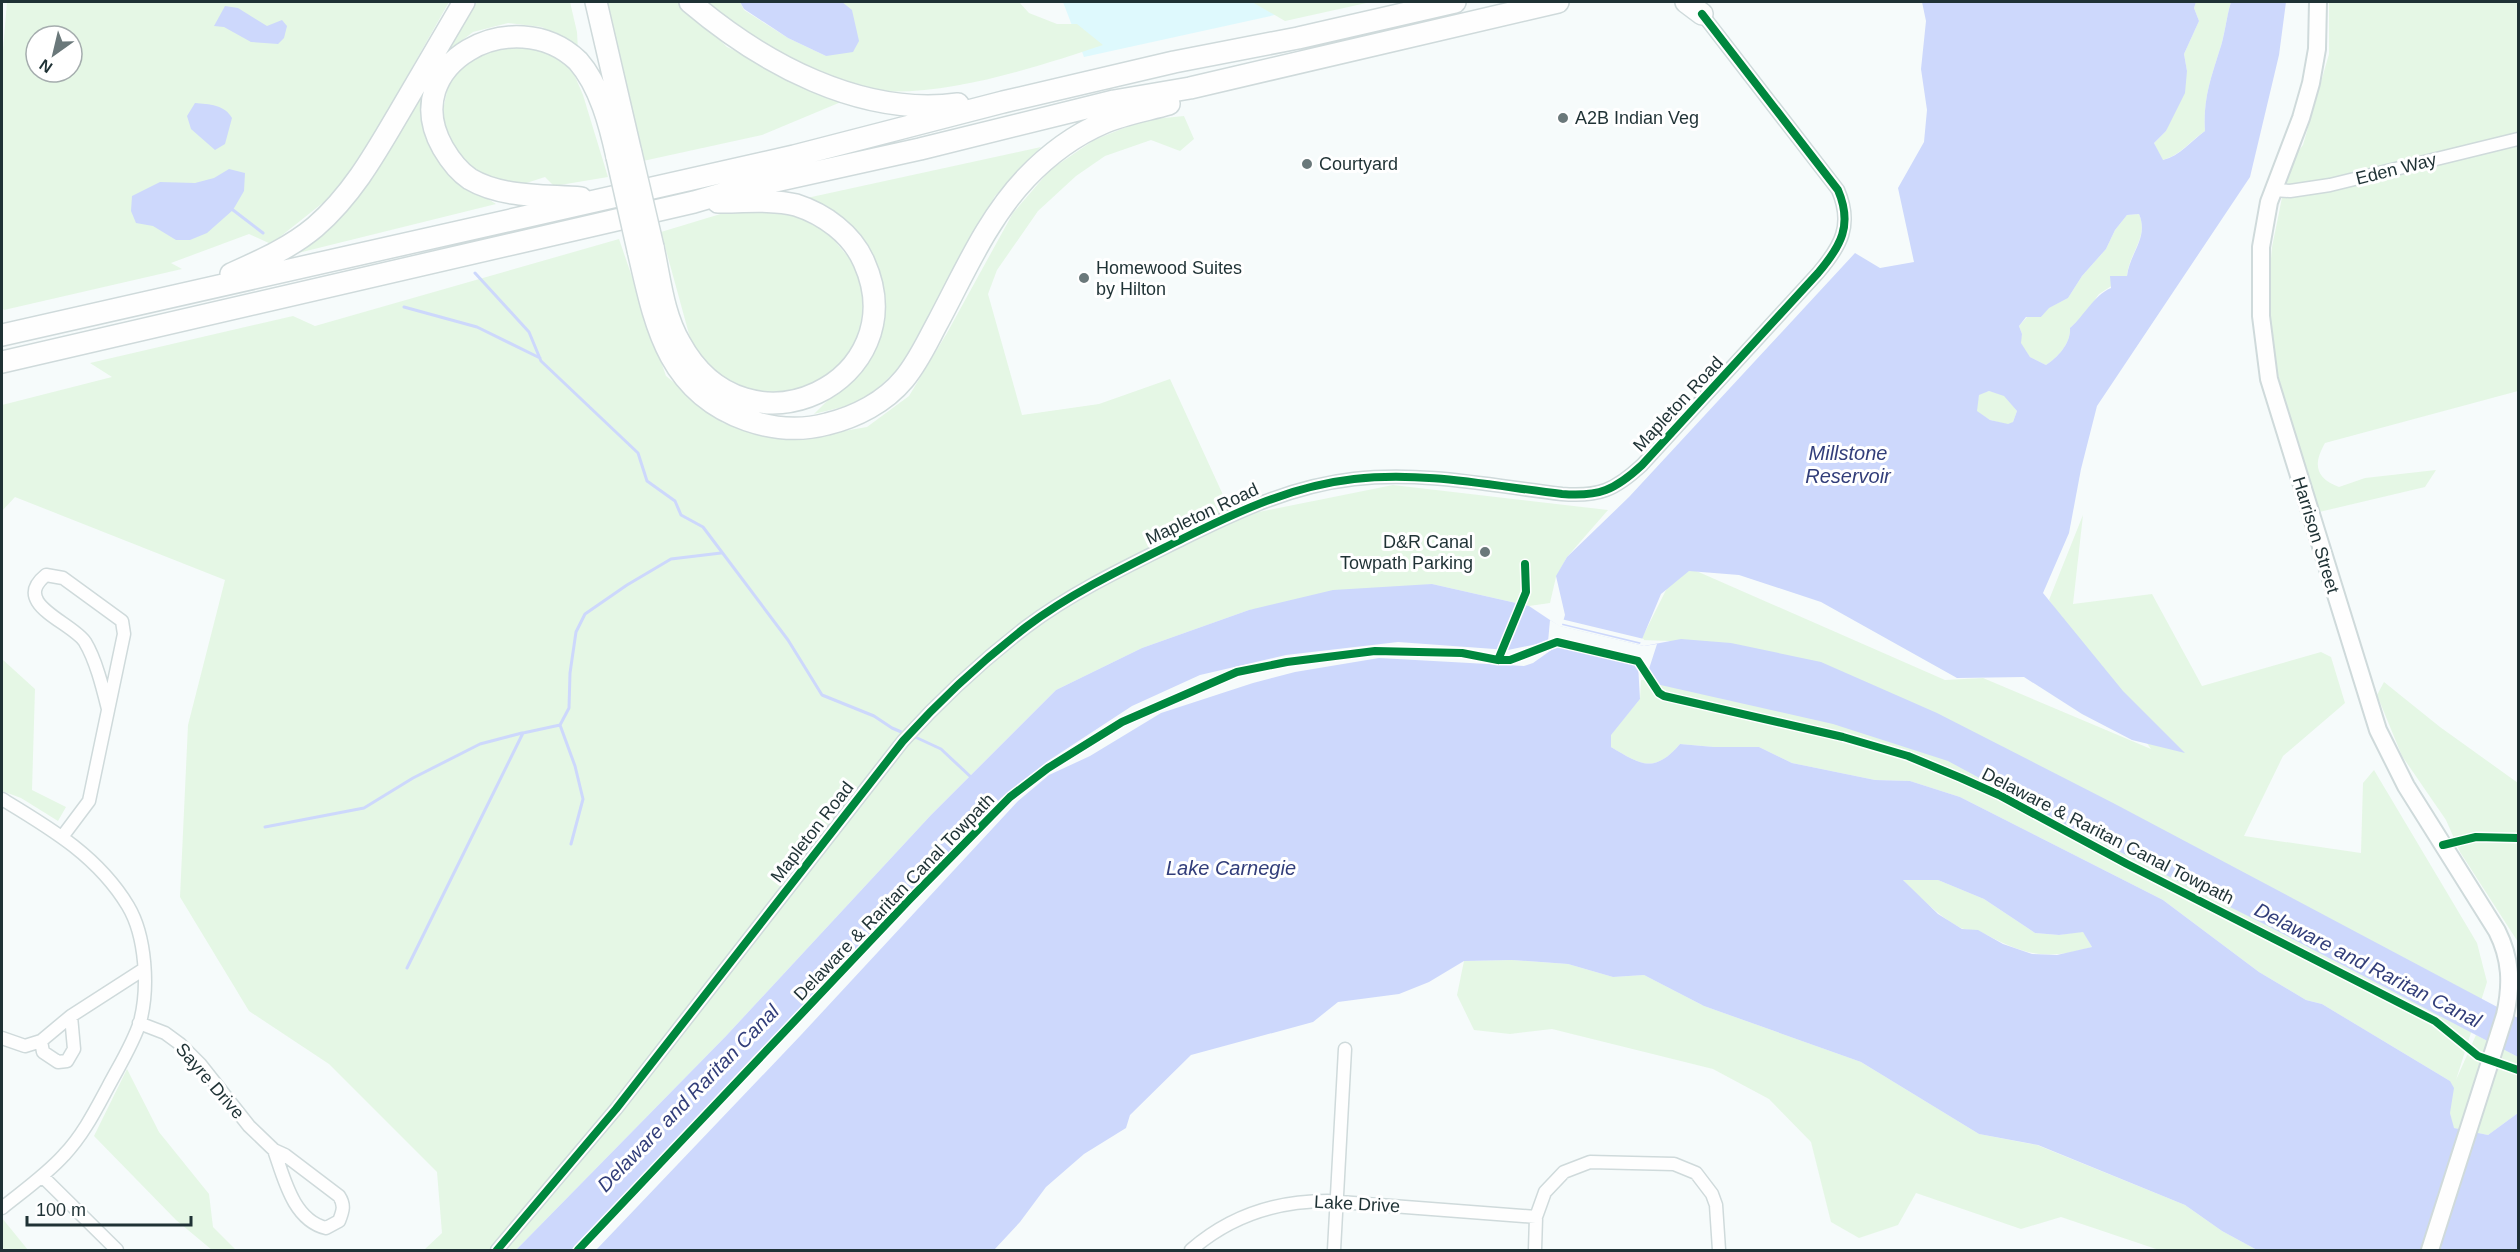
<svg xmlns="http://www.w3.org/2000/svg" width="2520" height="1252" font-family="Helvetica,sans-serif">
	<rect width="100%" height="100%" fill="#f6fbfb"/>
	<path fill="#def9fd" d="M1063,2h271l-250,55z"/>
	<path fill="#e5f7e5" fill-rule="evenodd" d="M7,2h442l-83,147 -32,45 -63,50 -22,-10 -78,29 11,6 -178,41 -2,-2v-246zM36,36h36v36h-36z
		M477,2h93l7,30 1,19 -36,-24 -34,-4 -35,9 -26,20z
		M602,2h78l47,45 114,55 -79,33 -119,26z
		M704,2h36l4,8 44,28 38,18 17,-52 -1,-2h177l10,11 28,11h20l26,21c-69,23 -163,54 -236,45 -47,-6 -127,-57 -163,-88z
		M1252,2h119l-86,19z
		M2196,2h35c-5,16 -6,34 -12,50 -9,29 -16,48 -14,79 -15,10 -25,25 -43,29l-8,-17 12,-12 21,-60 -3,-17 15,-33 -5,-13z
		M2337,2h181v389l-193,52c-12,21 -10,35 14,44l26,-9 71,-8 -11,17 -110,26 -39,-146 -8,-74 4,-46 17,-84 14,-18 26,-91v-51z
		M490,42l57,5 24,20 12,28 25,82 -54,9 -9,-9 -31,10 -32,-10 -31,-27 -9,-35 9,-43z
		M431,74l-4,69 27,35 42,26 -210,52 70,-57z
		M1184,116l10,23 -14,12 -29,-11 -46,16 -29,20 -38,35 -41,59 -9,24 34,121 77,-11 71,-25 59,129 25,5 139,-28 215,25 -41,47 -11,20 -6,26 -21,3 -97,-22 -183,26 -107,38 -86,42 -125,125 -205,221 -210,214h-92l18,-17 -5,-61 -108,-108 -80,-53 -69,-114 8,-172 37,-145 -210,-83 -13,14v-106l110,-28 -22,-14 203,-47 22,10 304,-87 47,137 57,47 68,17 76,-13 42,-31 38,-63 66,-120 37,-43 44,-30 50,-20z
		M1041,147l-46,49 -95,171 -37,35 -49,12 55,-55 16,-47 -12,-53 -80,-58z
		M786,211l41,21 40,47 -9,64 -27,35 -47,18 -45,-6 -44,-34 -34,-124 66,-20z
		M2139,214c10,24 -10,38 -12,62l-28,18 -15,21 -14,13c1,15 -12,29 -24,37l-16,-8 -10,-14 2,-9 -3,-8 8,-9h14l7,-9 20,-10 14,-22 24,-27 9,-19 12,-15z
		M1989,391l15,4 13,16 -4,11 -4,3 -19,-5 -14,-9 3,-17z
		M2083,515l-10,89 79,-10 50,92 119,-34 10,5 14,46 -62,53 -39,80 117,17 2,-70 11,-13 103,173 10,39 -31,98 20,-45 42,22v56l-30,22 -35,-7 -3,-15v-32l-128,-77 -16,-4 -47,-28 -96,-72 -203,-103 -50,-16 -35,-1 -83,-17 -33,-16h-45l-34,-3c-26,30 -39,21 -69,3v-13l29,-35 1,-19h19l10,-39 -29,-1 33,-66 20,-4 251,110 38,-2 168,71 -102,-149z
		M2,659l33,30 -3,101 34,17 -8,14 -37,-23 -19,-7z
		M2384,682l56,45 78,56v159l-58,-90 -14,-32 -44,-64 -25,-61z
		M1902,879l36,1 46,19 51,34 24,2 24,-4 9,16c-48,14 -67,8 -111,-15 -7,-3 -15,-1 -22,-5 -22,-12 -39,-30 -57,-48z
		M1512,960l56,4 45,13 31,-2 60,31 157,56 118,72 58,11 148,60 37,26 35,19h-98l-98,-33 -40,12 -105,-36 -18,32 -39,13 -28,-16 -20,-80 -42,-43 -56,-30 -161,-40 -42,5 -36,-4 -17,-35 7,-34z
		M127,1069l32,63 50,62 4,33 23,23h-24l-36,-30 -82,-84z
		M2,1218l26,32h-26z"/>
	<path fill="#cdd8fc" fill-rule="evenodd" d="M740,2h102l10,8 7,31 -6,11 -27,4 -38,-18 -44,-29z
		M1922,2h274l-2,6 5,13 -15,33 3,17 -2,22 -19,38 -12,12 9,17c17,-4 28,-19 42,-29 -2,-31 5,-50 14,-79 6,-16 7,-34 12,-50h55l-7,53 -29,122 -153,229 -16,63 -12,64 -26,60 80,98 62,62 -53,-13 -50,-26 -58,-37 -67,1 -136,-76 -82,-27 -50,-4 -28,23 -21,50 -78,-19 3,-10 -9,-39 11,-19 62,-60 226,-244 25,15 34,-6 -16,-74 26,-46 3,-32 -6,-41 5,-48zM2139,214c10,24 -9,38 -12,62h-17l1,12c-18,8 -26,27 -41,40 1,15 -12,29 -24,37l-16,-8 -9,-14 1,-9 -3,-8 7,-9h15l8,-9 19,-10 14,-22 24,-27 9,-19 12,-15zM1989,391l15,5 13,15 -4,11 -5,2 -18,-4 -13,-9 2,-16z
		M225,6l13,2 29,18 15,-6 5,6 -3,12 -6,6 -27,-2 -27,-15 -10,-1z
		M195,103c14,1 30,2 37,15l-7,26 -10,6 -24,-21 -4,-13z
		M229,169l16,4 -1,18 -11,19 -26,23 -17,7h-14l-23,-14 -17,-3 -5,-12 1,-15 28,-14 35,1 19,-5z
		M1432,584l97,22 30,20 85,20 37,-7 50,4 90,19 116,51 178,91 403,214v39l-256,-134 -192,-96 -122,-66 -115,-37 -177,-40 -16,-25 -84,-19 -48,10 -110,-8 -112,13 -86,20 -68,31 -84,55 -47,37 -430,452h-55l210,-214 205,-221 125,-125 86,-42 107,-38 84,-20z
		M1557,646l81,18 2,35 -29,36v12c30,18 43,27 69,-3l34,3h45l33,16 83,17 35,1 50,16 203,103 96,72 47,28 16,4 128,77 4,7 -4,25 4,15 34,7 30,-22v137h-261l-35,-19 -37,-26 -147,-60 -59,-11 -118,-72 -157,-56 -60,-31 -31,2 -45,-13 -56,-4 -48,1 -35,21 -30,12 -61,8 -25,20 -122,33 -61,60 -4,13 -42,26 -38,33 -26,35 -26,28h-398l205,-215 217,-234 31,-26 41,-19 71,-43 92,-30 42,-11 84,-14 145,8 9,-3zM1903,880h35l46,19 51,34 24,2 24,-3 9,15 -35,8 -25,-1 -29,-10 -25,-14 -16,-1 -24,-15z"/>
	<path fill="#f6fbfb" d="M1521,602l4,1 -22,50h-4z
		M1561,619l83,20 -1,4 -83,-20z
		M1550,620l10,6 84,20 13,-2 -9,28 -3,1 -4,-6 1,5 -4,-8 -82,-19 -5,1 5,-3 -7,2 -1,-3z"/>
	<g fill="none" stroke-linecap="round" stroke-linejoin="round">
		<path stroke="#cdd8fc" stroke-width="3" d="M233,210l30,23
			M475,273l54,59 12,29 97,92 9,28 28,20 6,14 22,12 85,113 34,55 52,21 18,12 14,6
			M404,307l73,20 63,31
			M560,725l15,41 8,33 -12,45
			M913,736l28,13 32,30
			M265,827l99,-19 49,-30 67,-34 42,-11
			M407,968l116,-235 37,-8 9,-17 1,-35 6,-41 9,-18 42,-29 44,-26 50,-6"/>
		<defs>
			<path id="minor" d="M2273,190l17,1 40,-6 188,-46
				M2,799c48,29 96,57 126,107 18,30 21,82 12,116 -7,22 -21,44 -32,65 -13,24 -25,48 -44,68 -18,20 -41,36 -62,53
				M62,837l27,-36 35,-167 -2,-13 -59,-43 -17,-3c-36,29 26,47 39,67 11,18 18,47 23,67
				M71,1016l3,33 -7,12 -9,1 -15,-10 -2,-11 30,-25 73,-47
				M139,1023l26,10 15,11 20,20 49,62 25,24 11,5 54,41c6,9 4,15 0,25l-13,7c-33,-8 -42,-50 -52,-78
				M2,1038l23,8 16,-5
				M42,1176l75,74
				M497,1250l119,-141 287,-368c37,-41 79,-80 123,-114 48,-36 104,-62 158,-89 55,-27 108,-52 170,-59 70,-8 139,7 208,15 37,3 53,-4 80,-29l176,-192c23,-27 35,-48 20,-83l-136,-176
				M1191,1250c39,-34 85,-49 136,-49l209,16
				M1334,1250l11,-201
				M1535,1250l1,-33 9,-25 19,-20 26,-10 84,2 22,9 16,21 4,11 3,45"/>
			<path id="tertiary" d="M2318,2l-1,47 -6,34 -10,35 -32,84 -8,45v69l8,63 109,351 28,56 91,145c14,28 15,53 8,84l-75,235"/>
			<path id="trunk" d="M596,2l35,151
				M690,2c72,61 170,115 268,102
				M1686,2l16,12
				M581,198c-35,-3 -79,0 -111,-19 -12,-8 -20,-19 -27,-31 -48,-84 71,-148 135,-87 22,25 32,64 39,96
				M653,247c7,32 10,67 27,96 67,123 237,37 184,-81 -12,-28 -40,-48 -68,-57 -24,-6 -53,-3 -78,-3
				M638,250c17,74 29,142 109,170 26,9 54,11 80,4 29,-7 58,-22 77,-45 15,-18 24,-39 35,-59 26,-49 49,-102 87,-142 22,-23 49,-43 77,-55 20,-9 45,-13 66,-19
				M231,274c29,-13 59,-26 84,-47 37,-32 60,-73 84,-114 22,-37 43,-74 65,-111
				M2,335l792,-179 209,-54 171,-40 124,-24 157,-36
				M2,362l692,-160 41,-12 185,-41 194,-48 76,-13 368,-86"/>
		</defs>
		<use href="#minor" stroke="#cfdadb" stroke-width="15"/>
		<use href="#tertiary" stroke="#cfdadb" stroke-width="20"/>
		<use href="#trunk" stroke="#cfdadb" stroke-width="24"/>
		<use href="#minor" stroke="#fefefe" stroke-width="12"/>
		<use href="#tertiary" stroke="#fefefe" stroke-width="16"/>
		<use href="#trunk" stroke="#fefefe" stroke-width="21"/>
		<defs>
			<path id="trunk-bridge" d="M631,153l22,94
				M617,157l21,93"/>
		</defs>
		<use href="#trunk-bridge" stroke="#cfdadb" stroke-width="24" stroke-linecap="butt"/>
		<use href="#trunk-bridge" stroke="#fefefe" stroke-width="21"/>
		<defs>
			<path id="cycleway" d="M1498,660l28,-68 -1,-28
				M2443,845l33,-8 42,1
				M497,1250l119,-141 287,-368c37,-41 79,-80 123,-114 48,-36 104,-62 158,-89 55,-27 108,-52 170,-59 70,-8 139,7 208,15 37,3 53,-4 80,-29l176,-192c23,-27 35,-48 20,-83l-136,-176
				M578,1250l331,-350 101,-103 38,-29 74,-46 115,-50 50,-10 88,-11 87,2 36,7h12l47,-18 81,19 21,32 5,3 179,41 65,19 53,22 38,17 128,69 308,157 43,35 40,14"/>
		</defs>
		<use href="#cycleway" stroke="#fff" stroke-width="11"/>
		<use href="#cycleway" stroke="#00873e" stroke-width="8"/>
	</g>
	<g fill="#6a787a" stroke="#fff" stroke-width="2">
		<circle cx="1563" cy="118" r="6"/>
		<circle cx="1307" cy="164" r="6"/>
		<circle cx="1084" cy="278" r="6"/>
		<circle cx="1485" cy="552" r="6"/>
	</g>
	<g text-anchor="middle" dominant-baseline="central" stroke-width="6" stroke-linejoin="round" paint-order="stroke">
		<g font-size="18" fill="#1f3235" stroke="#fff" text-anchor="start">
			<text x="1575" y="118">A2B Indian Veg</text>
			<text x="1319" y="164">Courtyard</text>
			<text x="1096" y="268">Homewood Suites<tspan x="1096" dy="21">by Hilton</tspan></text>
			<text x="1473" y="542" text-anchor="end">D&amp;R Canal<tspan x="1473" dy="21">Towpath Parking</tspan></text>
		</g>
		<g font-size="18" fill="#1f3235" stroke="#fff">
			<text transform="translate(2396 169) rotate(-14)">Eden Way</text>
			<text transform="translate(1678 404) rotate(-47)">Mapleton Road</text>
			<text transform="translate(1202 514) rotate(-25)">Mapleton Road</text>
			<text transform="translate(2316 535) rotate(73)">Harrison Street</text>
			<text transform="translate(812 832) rotate(-52)">Mapleton Road</text>
			<text transform="translate(2108 836) rotate(27)">Delaware &amp; Raritan Canal Towpath</text>
			<text transform="translate(894 897) rotate(-46)">Delaware &amp; Raritan Canal Towpath</text>
			<text transform="translate(210 1081) rotate(49)">Sayre Drive</text>
			<text transform="translate(1357 1204) rotate(3)">Lake Drive</text>
		</g>
		<g font-size="20" font-style="italic" fill="#323e7a" stroke="#fff">
			<text x="1848" y="453">Millstone<tspan x="1848" dy="23">Reservoir</tspan></text>
			<text x="1231" y="868">Lake Carnegie</text>
			<text transform="translate(2368 965) rotate(27)">Delaware and Raritan Canal</text>
			<text transform="translate(688 1098) rotate(-46)">Delaware and Raritan Canal</text>
		</g>
	</g>
	<rect width="2520" height="1252" fill="none" stroke="#1f3235" stroke-width="6"/>
	<g transform="translate(54 54) rotate(214)"><circle r="28" fill="#ffffff" stroke="#a5adae" stroke-width="1.5"/>
	<path d="M0-4.5L10 22L0 15L-10 22Z" fill="#6a787a"/>
	<text y="-9" font-size="16" font-weight="bold" text-anchor="middle" fill="#1f3235">N</text>
	</g>
	<path d="M27 1216v9h164v-9" fill="none" stroke="#1f3235" stroke-width="3"/>
	<text x="36" y="1216" font-size="18" fill="#1f3235" stroke="#ffffff" stroke-width="4.5" paint-order="stroke">100 m</text>
</svg>
